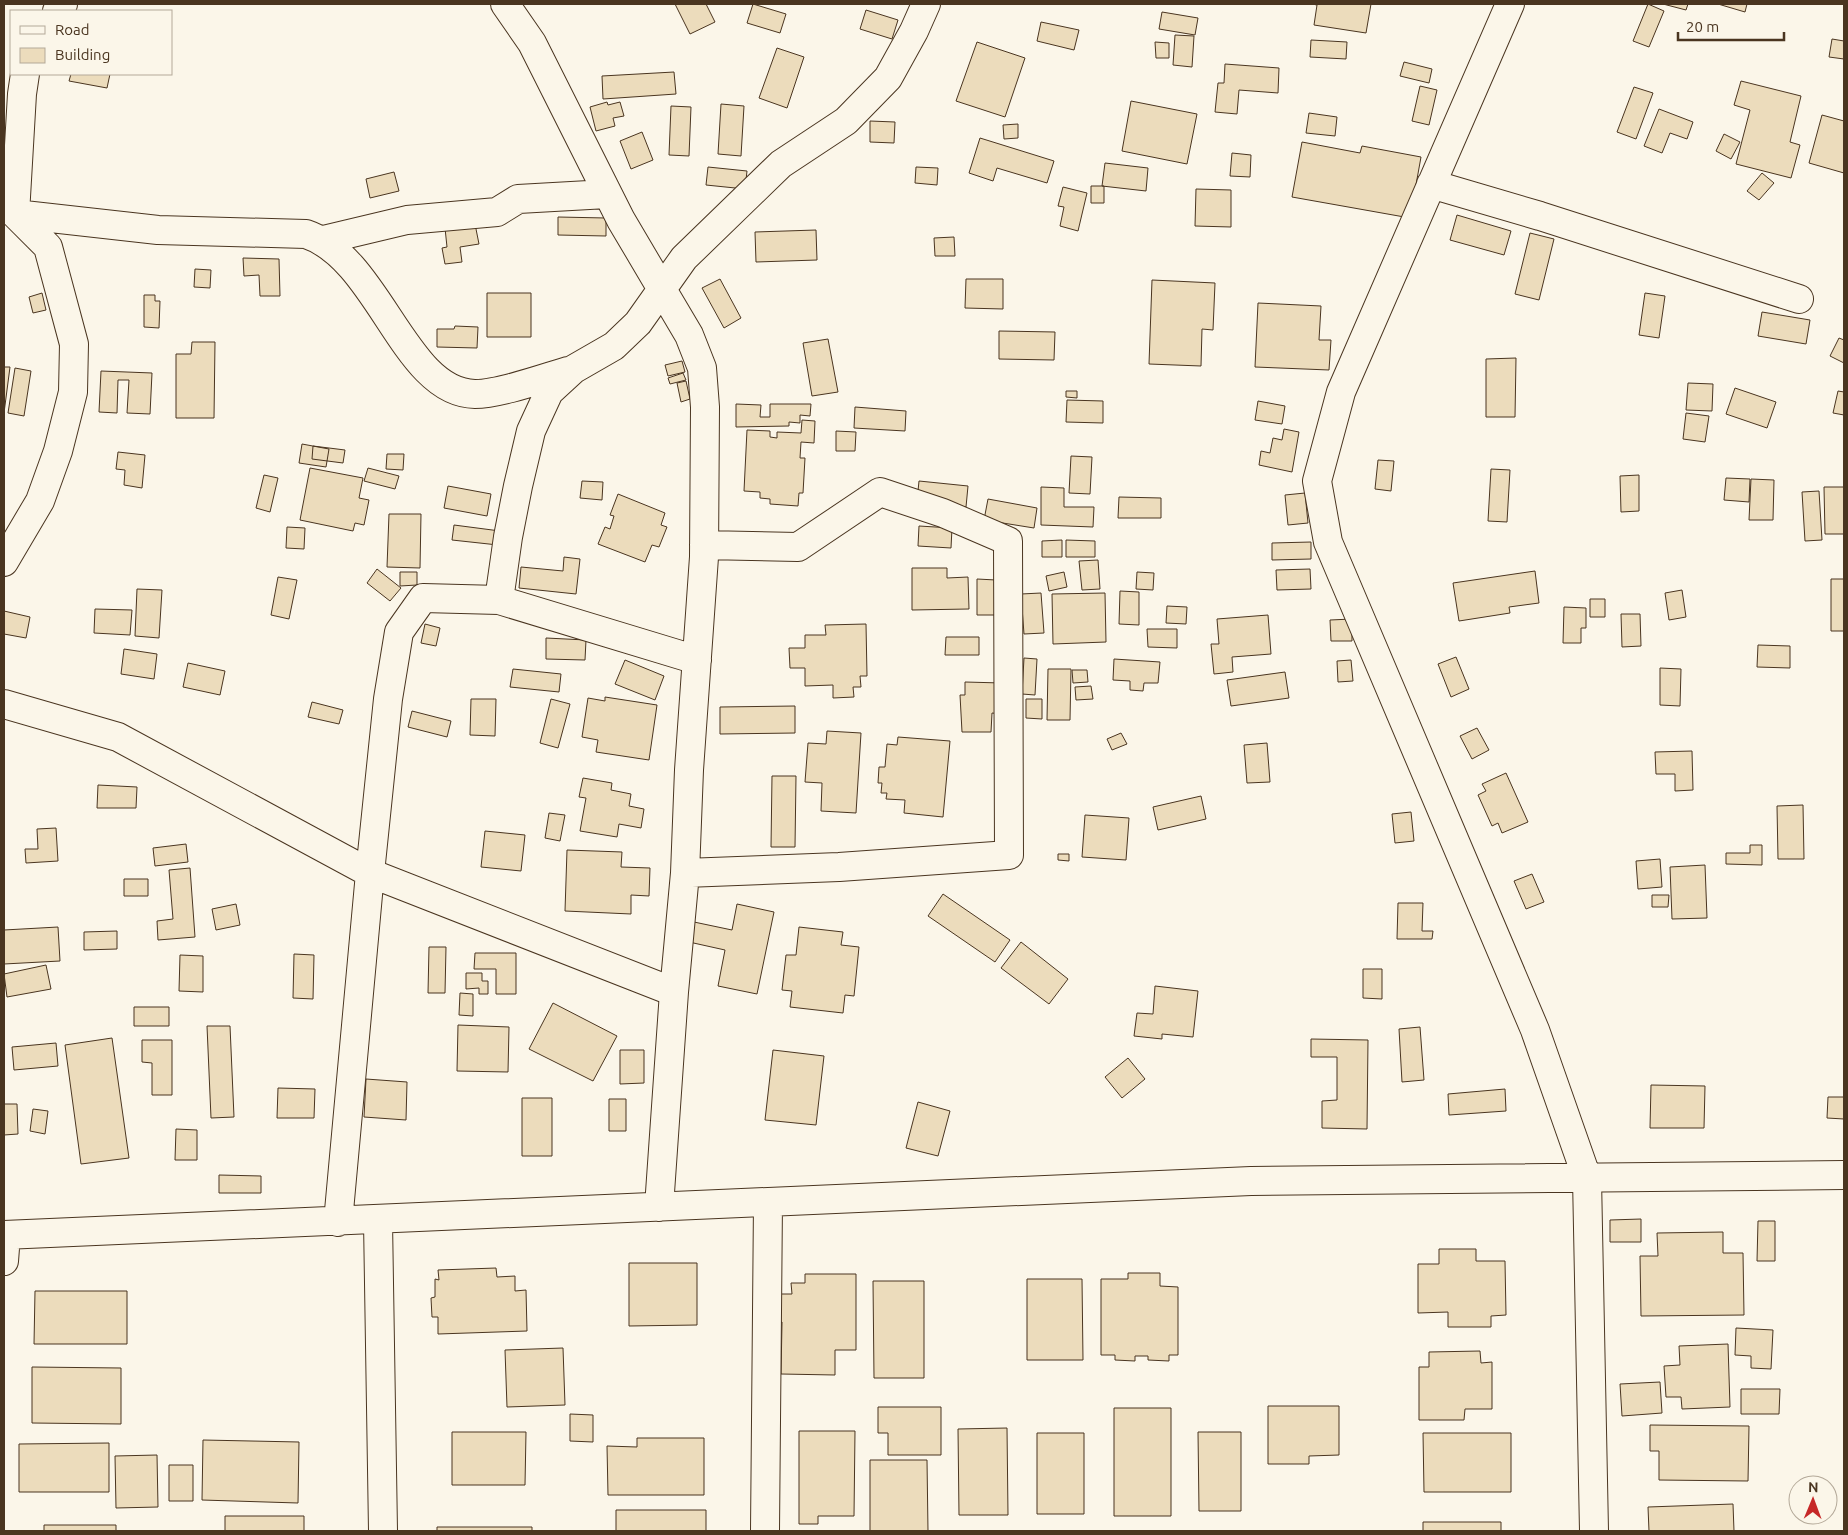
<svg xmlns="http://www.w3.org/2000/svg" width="1848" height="1535" font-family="Ubuntu,sans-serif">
	<rect width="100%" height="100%" fill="#fbf6e9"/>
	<path fill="#ecdcbc" stroke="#4a3520" d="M675,4h31l9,18 -25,12z
		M753,4l33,10 -6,19 -33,-10z
		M1312,4h59l-5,29 -52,-8 3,-20z
		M1648,4l16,7 -15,36 -16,-6z
		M1663,4h25l-2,6z
		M1718,4h29l-2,8z
		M866,10l32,10 -6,19 -32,-10z
		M1162,12l36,6 -3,17 -36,-6z
		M1041,22l38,8 -5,20 -37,-9z
		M1175,35l19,1 -2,31 -19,-2z
		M1832,39l12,2v18l-15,-2z
		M1311,40l36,2 -1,17 -36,-2z
		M977,42l48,16 -20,59 -49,-16z
		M1155,42l14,1v15h-13z
		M777,48l27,9 -17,51 -28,-10z
		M1404,62l28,7 -3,14 -29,-7z
		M1225,64l54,4 -1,25 -39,-3 -2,24 -22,-2 3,-29h6z
		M674,72l2,22 -73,5 -1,-23z
		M71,74h39l-3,14 -38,-7z
		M1741,81l60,15 -11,46 10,3 -9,33 -55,-14 14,-54 -16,-5z
		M1420,86l17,4 -8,35 -17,-4z
		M1634,87l19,6 -17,46 -19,-7z
		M1131,101l66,13 -10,50 -65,-13z
		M607,102l1,3 12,-3 4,14 -11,2 2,8 -19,5 -6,-24z
		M721,104l23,2 -3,50 -23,-2z
		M671,106l20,1 -2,49 -20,-1z
		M1659,109l34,13 -6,17 -17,-6 -8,20 -18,-7z
		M1309,113l28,4 -2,19 -29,-3z
		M1822,115l22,6v52l-35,-10z
		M870,121l25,1 -1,21 -24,-1z
		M1018,124v14l-14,1 -1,-14z
		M642,132l11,28 -22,9 -11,-28z
		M1724,134l16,8 -9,17 -15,-8z
		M980,138l74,23 -7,22 -50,-15 -4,13 -24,-8z
		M1302,142l58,11 2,-7 59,11 -11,61 -118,-21z
		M1232,153l19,2 -1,22 -20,-1z
		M1105,163l43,5 -2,23 -44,-5z
		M708,167l39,4 -2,18 -39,-4z
		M916,167l22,1 -1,17 -22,-2z
		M394,172l5,19 -29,7 -4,-19z
		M1762,173l12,10 -15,17 -12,-9z
		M1091,186h13v17h-13z
		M1063,187l24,6 -9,38 -18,-5 4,-19 -6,-1z
		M1196,189l35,1v37l-36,-1z
		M1457,215l54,16 -7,24 -54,-15z
		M558,217l48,1v18l-48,-1z
		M475,224l4,20 -19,3 2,15 -17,2 -3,-16 5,-1 -2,-19z
		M816,230l1,30 -61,2 -1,-30z
		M1530,233l24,6 -15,61 -24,-6z
		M954,237l1,19h-20l-1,-18z
		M243,258l36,1 1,37h-20l-1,-21 -15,1z
		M195,269l16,1 -1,18 -16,-1z
		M720,279l21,39 -17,10 -22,-40z
		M966,279h37v30l-38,-1z
		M1152,280l63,3 -2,47 -11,-1 -1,37 -52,-2z
		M42,293l4,17 -13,3 -4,-16z
		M487,293h44v44h-44z
		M1645,293l20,3 -6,42 -20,-3z
		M144,295h11v6h5l-1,27 -15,-1z
		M1258,303l63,3 -2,34h12l-2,30 -74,-3z
		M1762,312l48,8 -4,24 -48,-8z
		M455,326l23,1 -1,21 -40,-1v-18h17z
		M999,331l56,1 -1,28 -55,-1z
		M1839,338l5,2v23l-14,-7z
		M828,339l10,53 -26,4 -9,-53z
		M192,342h23l-1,76h-38v-64h15z
		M1516,358l-1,59h-29v-58z
		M682,361l3,11 -17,4 -3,-11z
		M4,367h6l-6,46z
		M15,368l16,3 -7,45 -16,-3z
		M101,371l51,2 -2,41 -23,-1 2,-33h-11l-1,33 -18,-1z
		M683,373l3,7 -16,4 -2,-6z
		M686,381l4,18 -9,3 -4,-19z
		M1688,383l25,1 -1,27 -26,-1z
		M1735,388l41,14 -9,26 -41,-14z
		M1066,391h11v7l-11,-1z
		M1838,391l6,1v23l-11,-2z
		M1067,400l36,1v22l-37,-1z
		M1258,401l27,5 -3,18 -27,-4z
		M736,404l25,1 -1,12h10v-13h41l-1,12 -10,-1v8l-11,-1v4l-53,1z
		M855,407l51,4 -1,20 -51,-3z
		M1686,413l23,3 -4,26 -22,-3z
		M802,420l13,1 -1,22 -13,-1 -1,16h5l-2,35h-4l-1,13 -28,-2v-5l-10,-1v-6l-16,-1 3,-61 23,1v6l7,1v-6l24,1z
		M1284,429l15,3 -7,40 -33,-7 2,-14 9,2 3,-15 9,2z
		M836,431l20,1 -1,19h-19z
		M302,444l27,5 -3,18 -27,-4z
		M313,446l32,4 -2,13 -31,-4z
		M118,452l27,3 -3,33 -18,-3 1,-15 -9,-1z
		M387,454h17l-1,16 -17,-1z
		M1071,456l21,1 -2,37 -21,-1z
		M1378,460l16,1 -3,30 -16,-2z
		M310,468l53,10 -4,20 10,2 -5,25 -9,-2 -2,8 -53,-11z
		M368,468l31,8 -4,13 -31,-8z
		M1491,469l19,1 -3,52 -19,-1z
		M264,475l14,3 -8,34 -14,-4z
		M1639,475v36l-18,1 -1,-36z
		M1726,478l24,1 -1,23 -25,-2z
		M1751,479l23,1 -1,40h-24z
		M582,481l21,1 -1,18 -22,-2z
		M919,481l49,5 -2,21 -49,-6z
		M448,486l43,8 -4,22 -43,-8z
		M1041,487l23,1v19h30l-1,20 -52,-2z
		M1824,487h20v47h-19z
		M1819,491l3,49 -17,1 -3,-49z
		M1305,493l3,30 -20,2 -3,-30z
		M618,494l47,19 -4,12 6,2 -8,20 -7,-2 -7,17 -47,-18 7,-17 5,2 4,-13 -4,-1z
		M1119,497l42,1v20h-43z
		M988,499l49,9 -3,20 -50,-8z
		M389,514h32l-1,54 -33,-1z
		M454,525l46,6 -2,14 -46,-5z
		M919,526l33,2 -1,20 -33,-2z
		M287,527l18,1 -1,21 -18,-1z
		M1062,540v17h-20v-16z
		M1066,540l29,1v16h-29z
		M1311,542v17l-39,1v-17z
		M564,557l16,2 -4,35 -57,-6 2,-21 42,4z
		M1098,560l2,29 -18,1 -3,-29z
		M912,568h35v10l21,-1 1,32 -57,1z
		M377,569l24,19 -11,13 -23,-18z
		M1310,569l1,20 -34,1 -1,-20z
		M1535,571l4,32 -30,4 1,6 -51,8 -6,-38z
		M400,572h17v13l-17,1z
		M1064,572l3,15 -18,4 -3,-15z
		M1137,572l17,1 -1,17 -17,-1z
		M278,577l19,3 -8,39 -18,-4z
		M977,579l19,1v35h-19z
		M1831,579h13v52h-13z
		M137,589l25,1 -3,48 -24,-2z
		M1682,590l4,27 -17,3 -4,-27z
		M1120,591l19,1v33l-20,-1z
		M1041,593l3,40 -20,1 -3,-40z
		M1105,593l1,49 -53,2 -1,-50z
		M1590,599h15v18h-15z
		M1167,606l20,1 -1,17 -20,-1z
		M1564,607l22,1v20h-5v15h-18z
		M95,609l37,1 -2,25 -36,-2z
		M4,611l26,6 -4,21 -22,-4z
		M1621,614h19l1,32 -19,1z
		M1268,615l3,39 -39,3 1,15 -19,2 -3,-30h8l-2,-25z
		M1352,619v22h-21l-1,-21z
		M425,624l15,4 -4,18 -15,-3z
		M866,624l1,52h-7l1,11h-8l1,10 -21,1v-13l-28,1v-18h-15l-1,-20h16v-13h21l-1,-10z
		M1147,629h30v19l-29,-1z
		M946,637h33v18h-34z
		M546,638l40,2 -1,20 -39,-1z
		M1758,645l32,1v22l-33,-1z
		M124,649l33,5 -3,25 -33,-5z
		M1456,657l13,32 -18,8 -13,-33z
		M1024,658l13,1 -2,36 -13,-1z
		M1114,659l46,3 -2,21h-14l-1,8 -13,-1v-9l-17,-1z
		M625,660l39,16 -9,24 -40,-16z
		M1351,660l2,21 -15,1 -1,-21z
		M188,663l37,8 -5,24 -37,-8z
		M1660,668l21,1 -1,37 -20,-1z
		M513,669l48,5 -2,18 -49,-5z
		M1048,669h23l-1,51h-23z
		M1072,670h15l1,12 -15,1z
		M1285,672l4,26 -58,8 -4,-26z
		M965,682l37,1 -1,31 -9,-1 -1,19h-29l-2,-37h5z
		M1091,686l2,13 -17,1 -1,-13z
		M605,697l52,8 -8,55 -53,-8 2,-12 -16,-3 6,-39 17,3z
		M471,699h25l-1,37 -25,-1z
		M551,699l19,5 -12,44 -18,-5z
		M1026,699h16v20l-16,-1z
		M312,702l31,8 -4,14 -31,-7z
		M795,706v27l-75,1v-27z
		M412,711l39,10 -4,16 -39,-10z
		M1477,728l12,22 -17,9 -12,-23z
		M827,731l34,2 -5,80 -35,-2 1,-28 -17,-1 3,-39 18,1z
		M1121,733l6,11 -15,6 -5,-11z
		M898,737l52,4 -7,76 -39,-4 1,-13 -19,-1 1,-6h-6l1,-10h-4l1,-16h6l2,-23 10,1z
		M1267,743l3,39 -23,1 -3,-38z
		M1692,751l1,39 -18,1v-17h-19l-1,-22z
		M1506,773l22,49 -26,11 -4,-10 -6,3 -14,-31 8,-4 -4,-7z
		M772,776h24l-1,71h-24z
		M583,778l29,5 -1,7 20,4 -2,12 15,3 -3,19 -22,-4 -2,13 -37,-6 6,-33 -7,-1z
		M98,785l39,2 -1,21h-39z
		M1201,796l5,23 -48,11 -5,-23z
		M1803,805l1,54h-26l-1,-53z
		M1411,812l3,29 -19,2 -3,-29z
		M549,813l16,2 -5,26 -15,-3z
		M1085,815l44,3 -3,42 -44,-3z
		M56,828l2,33 -32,2 -1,-14h13l-1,-20z
		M485,831l40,4 -4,36 -40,-4z
		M186,844l2,18 -33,4 -2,-18z
		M1750,845h12v20l-36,-1v-11h24z
		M567,850l55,2 -1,15 29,1 -1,28 -18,-1v19l-66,-3z
		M1058,854h11v7l-11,-1z
		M1660,859l2,28 -24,2 -2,-28z
		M1705,865l2,53 -35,1 -2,-52z
		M190,868l5,69 -37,3 -1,-19 16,-2 -4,-49z
		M1532,874l12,28 -18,7 -12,-28z
		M124,879h24v17h-24z
		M943,894l67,46 -15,22 -67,-46z
		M1652,895h17l-1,12h-16z
		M1398,903h25l-1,28h11l-1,8h-35z
		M236,904l4,21 -24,5 -4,-21z
		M737,904l37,8 -17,82 -39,-8 7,-36 -36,-8 5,-20 38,8z
		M58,927l2,34 -56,3v-34z
		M799,927l44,5 -2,13 18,2 -5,49 -9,-1 -2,18 -53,-6 2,-16 -10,-1 4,-35h10z
		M117,931v18l-33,1v-18z
		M1021,942l47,37 -19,25 -48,-36z
		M429,947h17l-1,46h-17z
		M475,953h41v41h-20v-25h-22z
		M294,954l20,1 -1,44 -20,-1z
		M180,955l23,1v36l-24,-1z
		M46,965l5,24 -44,8 -3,-23z
		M1363,969h19v30l-19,-1z
		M466,973h16v8h6v13h-9v-6l-13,1z
		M1155,986l43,5 -5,46 -31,-3v5l-28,-3 3,-23 16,1z
		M460,993l13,1v22l-14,-1z
		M553,1003l64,33 -24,45 -64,-32z
		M134,1007h35v19h-35z
		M458,1025l51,2 -1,45 -51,-1z
		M207,1026h23l4,91 -23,1z
		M1420,1027l4,53 -22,2 -3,-53z
		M112,1038l17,120 -48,6 -16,-119z
		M1311,1039l57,1 -1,89 -45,-1v-27l15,-1v-43h-26z
		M142,1040h30v55h-20v-32l-10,-1z
		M56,1043l2,23 -44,4 -2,-23z
		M620,1050h24v33l-24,1z
		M773,1050l51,6 -8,69 -51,-5z
		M1128,1058l17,21 -23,19 -17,-21z
		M366,1079l41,3 -1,38 -42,-3z
		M1651,1085l54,1 -1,42h-54z
		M278,1088l37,1 -1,29h-37z
		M1505,1089l1,22 -57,4 -1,-21z
		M1828,1097h16v22l-17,-1z
		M522,1098h30v58h-30z
		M609,1099h17v32h-17z
		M918,1102l32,9 -12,45 -32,-8z
		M4,1104h13l1,30 -14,1z
		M33,1109l15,2 -3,23 -15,-3z
		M176,1129l21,1v30h-22z
		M219,1175l42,1v17h-42z
		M1641,1219v23h-31v-22z
		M1758,1221h17v40h-18z
		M1723,1232v21h20l1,62 -103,1 -1,-60h18l-1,-23z
		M1439,1249h37v12h29l1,54 -15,1v11h-43v-15l-30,1v-49h21z
		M629,1263h68v62l-68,1z
		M496,1268l1,9 18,-1v15l11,-1 1,41 -89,3v-17h-6l-1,-19 4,-1v-18l4,1 -1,-10z
		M1128,1273h32v13l18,1v68h-9v6l-21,-1v-4h-13v5l-20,-1v-5h-14v-76h27z
		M805,1274h51v76h-21v25l-54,-1 1,-52h-6v-28h16l-1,-11h14z
		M1027,1279h55l1,81h-56z
		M873,1281h51v97h-50z
		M35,1291h92v53h-93z
		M1736,1328l37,2 -2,39 -20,-1v-12l-16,-1z
		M1728,1344l2,63 -48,2 -1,-12h-15l-2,-31 16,-1 -1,-19z
		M563,1348l2,57 -58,2 -2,-57z
		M1480,1351l1,12 11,-1v47h-27l-1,11h-45v-53h10v-15z
		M32,1367l89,1v56l-89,-1z
		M1660,1382l2,31 -40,3 -2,-32z
		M1741,1389h39l-1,25h-38z
		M1268,1406h71v49l-30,1v8h-41z
		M878,1407h63v48h-53v-22h-10z
		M1114,1408h57v108h-57z
		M570,1414l23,1v27l-23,-1z
		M1650,1425l99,1 -1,55 -89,-1v-29h-9z
		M1007,1428l1,87h-49l-1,-86z
		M799,1431h56l-1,85h-36v8h-19z
		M452,1432h74l-1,53h-73z
		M1198,1432h43v79h-42z
		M1037,1433h47v81h-47z
		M1423,1433h88v59h-87z
		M637,1438h67v57h-96l-1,-49 30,1z
		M203,1440l96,2 -1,61 -96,-3z
		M109,1443v49h-90v-48z
		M157,1455l1,52 -42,1 -1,-52z
		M870,1460h57l1,71h-58z
		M169,1465h24v36h-24z
		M1733,1504l1,27h-85l-1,-24z
		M616,1510h90v21h-90z
		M225,1516h79v15h-79z
		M1423,1522h78v9h-78z
		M44,1525h72v6h-72z
		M437,1527h95v4h-95z"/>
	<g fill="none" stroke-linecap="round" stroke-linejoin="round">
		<defs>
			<path id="street" d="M505,4l27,39 89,177 68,115 13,33 3,39 -1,150 -15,213 -4,103 -11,119
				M1510,4l-169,388 -24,89 11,61 207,488 52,148 7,353
				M57,11l6,-7
				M1431,184l109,32 259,83
				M15,214l143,16 148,4c74,25 98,159 169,160 25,0 69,-16 93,-23
				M323,240l84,-20 90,-8 21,-13 89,-5
				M4,562l36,-61 18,-50 15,-59 1,-48 -26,-97 -33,-33 7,-120 3,-20
				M499,600l9,-63 10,-51 13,-55 18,-39 25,-23 40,-23 24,-23 46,-65 97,-94 65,-43 42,-43 26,-47 12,-27
				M4,704l114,33 252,136 304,119 -15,215
				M685,873l154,-6 170,-12 -1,-314 -65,-28 -63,-21 -82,55 -94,-2
				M378,1221l5,310
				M338,1222l32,-349 18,-174 11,-67 24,-34 76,2 198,60
				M4,1235l1247,-54 593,-6
				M4,1261l2,-26
				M765,1531l3,-329"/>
		</defs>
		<use href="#street" stroke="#4a3520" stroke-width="30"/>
		<use href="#street" stroke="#fbf6e9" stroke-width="28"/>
	</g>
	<rect width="1848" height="1535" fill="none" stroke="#4a3520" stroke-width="10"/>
	<rect x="10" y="10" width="162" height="65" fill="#fbf6e9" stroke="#b4a999"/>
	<rect x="20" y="26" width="25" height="8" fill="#fbf6e9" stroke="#b4a999"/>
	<text x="55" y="35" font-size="15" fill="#4a3520">Road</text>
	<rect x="20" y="48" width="25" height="15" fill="#ecdcbc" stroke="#b4a999"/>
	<text x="55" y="60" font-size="15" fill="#4a3520">Building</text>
	<g transform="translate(1813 1500) rotate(1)"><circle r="24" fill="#fbf6e9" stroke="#b4a999"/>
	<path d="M0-4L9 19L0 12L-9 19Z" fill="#c62828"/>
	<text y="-8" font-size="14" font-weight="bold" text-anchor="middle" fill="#4a3520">N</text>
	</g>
	<path d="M1678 32v8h106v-8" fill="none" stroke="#4a3520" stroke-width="2.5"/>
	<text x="1686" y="32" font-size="15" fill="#4a3520" stroke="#fbf6e9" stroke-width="4" paint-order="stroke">20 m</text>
</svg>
